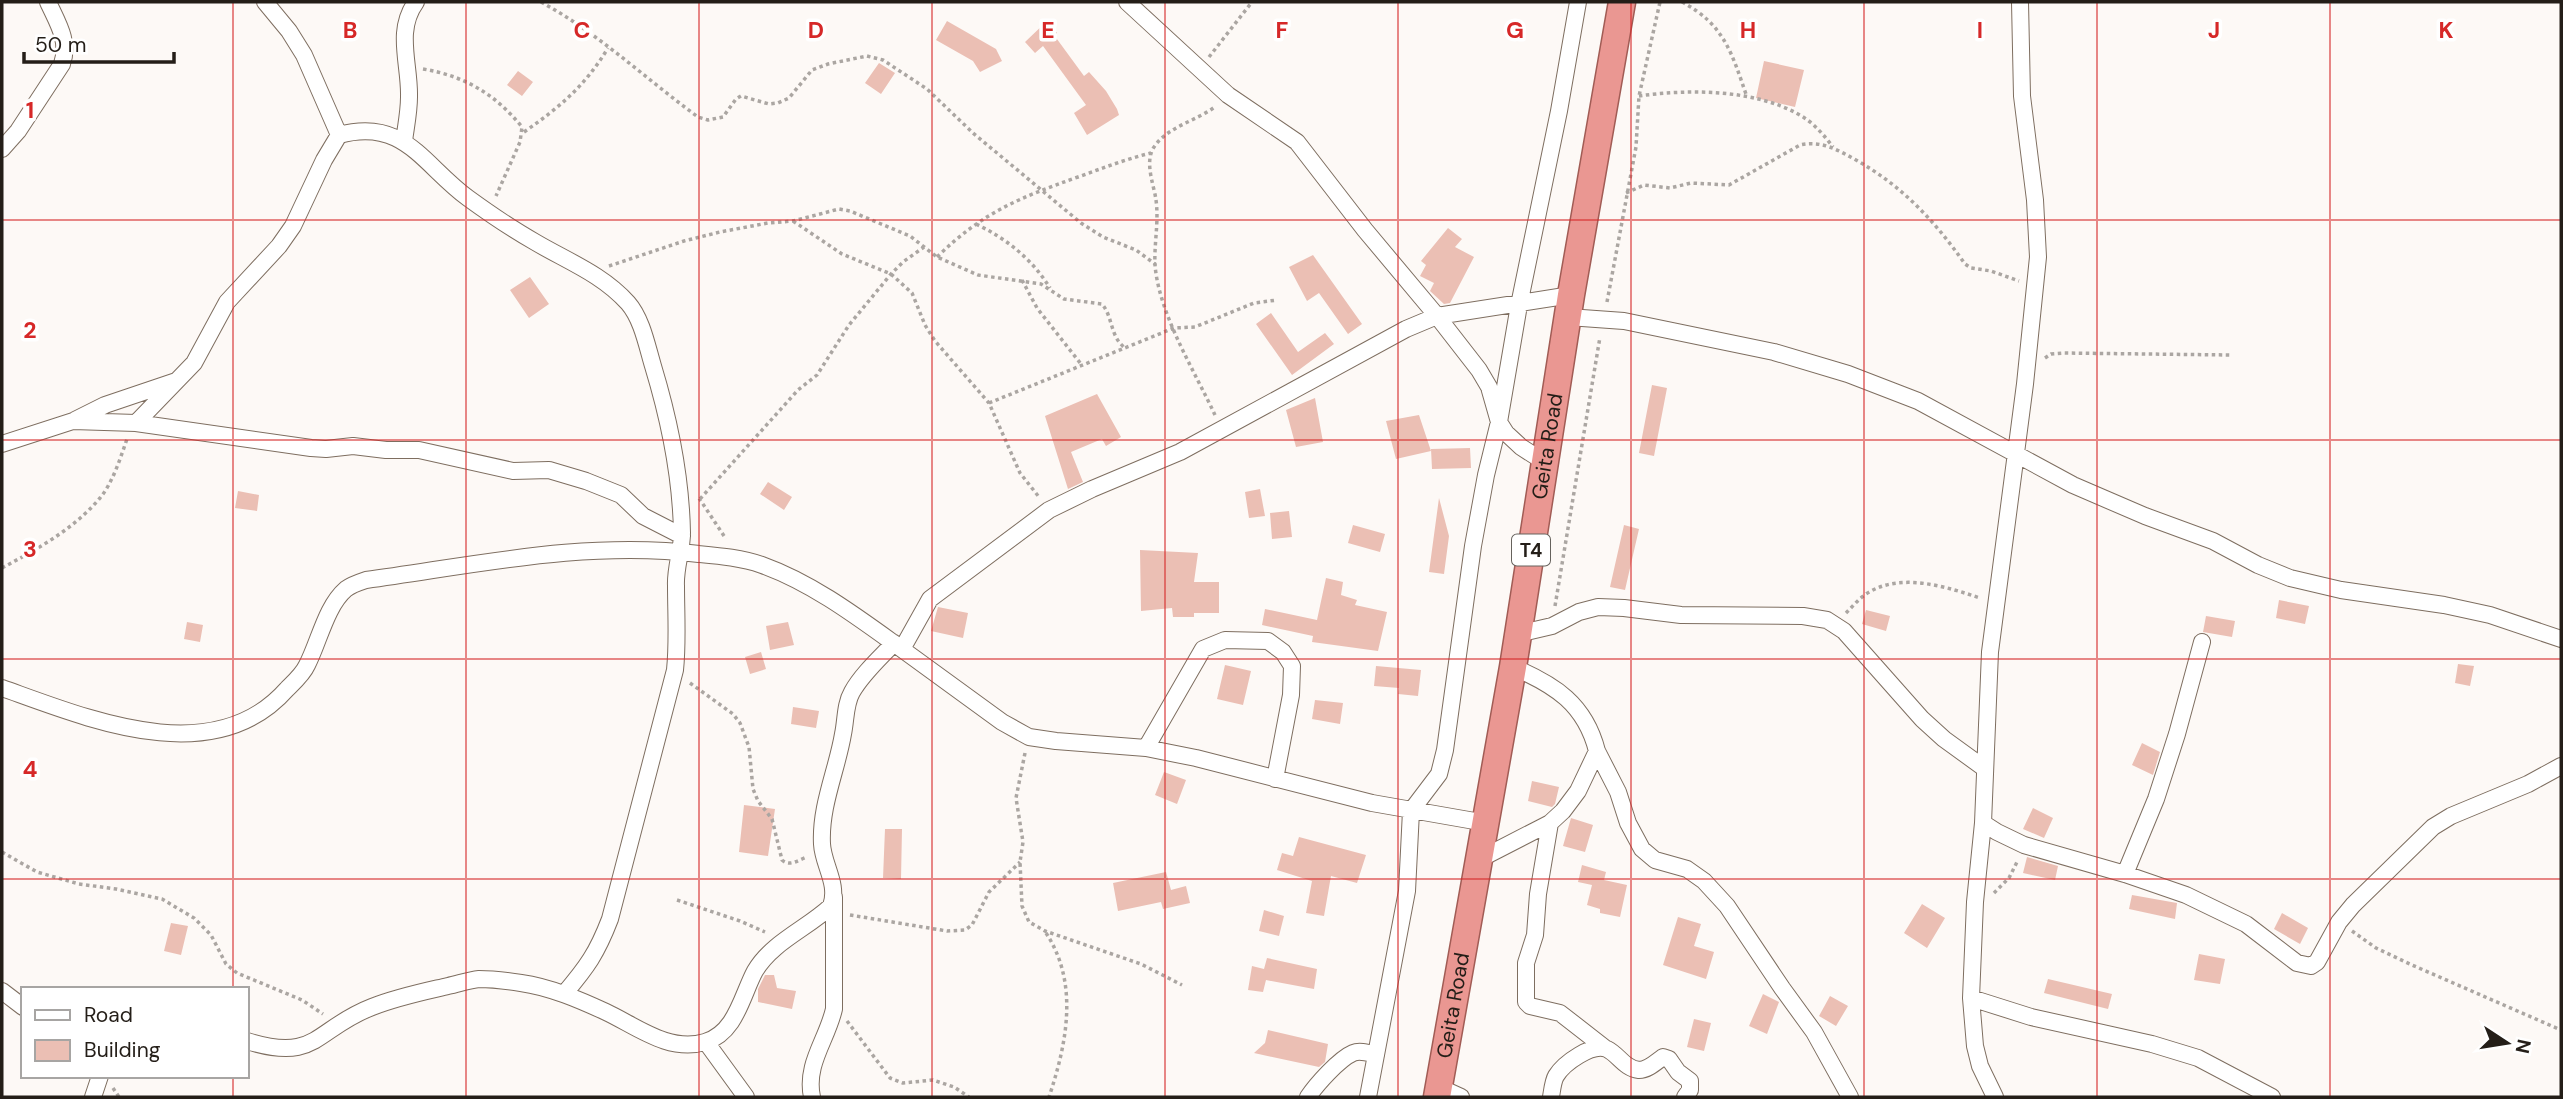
<svg xmlns="http://www.w3.org/2000/svg" width="2563" height="1099" font-family="'DM Sans',sans-serif">
	<rect width="100%" height="100%" fill="#fdf9f6"/>
	<path fill="#ebbfb4" d="M947,21l49,28 6,12 -22,11 -7,-11 -37,-21z
		M1047,21l10,12 -3,2 30,41 5,-4 17,19 11,18 2,6 -32,20 -13,-22 12,-8 -43,-59 -8,7 -10,-11z
		M1764,61l40,9 -9,37 -39,-9z
		M879,63l16,10 -14,21 -16,-11z
		M518,71l15,11 -11,14 -15,-11z
		M1448,228l14,11 -7,8 19,10 -24,46 -6,1 -14,-13 4,-8 -14,-7 6,-11 -5,-4z
		M1313,255l49,69 -14,10 -29,-41 -12,8 -18,-34z
		M530,277l19,27 -20,14 -19,-28z
		M1271,313l27,39 27,-19 9,11 -42,31 -36,-51z
		M1652,385l15,3 -13,68 -15,-3z
		M1097,394l24,43 -15,9 -4,-7 -31,13 12,30 -15,7 -23,-73z
		M1315,398l8,44 -27,5 -10,-37z
		M1419,415l12,36 -35,8 -10,-38z
		M1470,448l1,20 -39,1 -1,-20z
		M768,482l24,15 -8,13 -24,-16z
		M1260,489l5,27 -16,2 -4,-26z
		M238,491l21,4 -2,16 -22,-3z
		M1439,498l10,38 -5,38 -15,-2z
		M1289,511l3,26 -20,2 -2,-26z
		M1353,525l32,9 -5,18 -32,-9z
		M1624,525l15,4 -14,61 -15,-3z
		M1140,550l58,3 -4,29h25v31h-25v4h-21l-1,-9 -31,3z
		M1326,578l17,4 -2,13 16,5 -2,5 32,7 -9,39 -66,-9 1,-6 -51,-11 3,-16 52,11z
		M2279,600l30,6 -4,18 -29,-6z
		M938,607l30,6 -5,25 -32,-7z
		M1866,610l24,6 -4,15 -24,-7z
		M2206,616l29,5 -3,16 -29,-5z
		M187,622l16,3 -3,17 -16,-3z
		M788,622l6,23 -24,5 -4,-24z
		M761,652l5,17 -16,5 -5,-17z
		M2458,664l16,2 -4,20 -15,-3z
		M1225,665l26,6 -8,34 -26,-6z
		M1376,666l45,4 -3,26 -20,-2 1,-6 -25,-2z
		M1315,700l28,3 -3,21 -28,-5z
		M793,707l26,4 -3,17 -25,-4z
		M2142,743l18,9 -7,23 -21,-10z
		M1164,772l22,8 -9,24 -22,-9z
		M1532,781l27,6 -4,17 -3,3 -24,-6z
		M744,805l31,4 -7,47 -29,-4z
		M2033,808l20,10 -9,20 -21,-9z
		M1571,818l22,7 -8,27 -22,-6z
		M885,829h17l-1,50 -18,-1z
		M1299,837l67,18 -9,28 -26,-7 -7,40 -18,-3 6,-32 -35,-11 5,-17 11,3z
		M2027,857l31,9 -3,14 -32,-7z
		M1582,865l24,7 -2,8 23,5 -7,32 -20,-4v-4l-13,-4 5,-20 -14,-3z
		M1166,872l5,18 15,-4 4,17 -27,6 -2,-7 -43,9 -5,-28z
		M2132,895l45,8 -2,16 -46,-10z
		M1922,904l23,14 -18,30 -23,-15z
		M1264,910l20,6 -5,20 -20,-5z
		M2282,913l26,15 -8,16 -26,-15z
		M1678,917l23,7 -7,22 20,6 -8,27 -43,-14z
		M171,923l17,3 -7,29 -17,-4z
		M2199,954l26,5 -5,25 -26,-4z
		M1267,958l50,11 -3,20 -48,-9 -3,12 -15,-2 4,-24 12,3z
		M765,975h9l3,13 19,3 -4,18 -34,-7v-13z
		M2048,979l64,15 -4,15 -64,-16z
		M1763,994l16,8 -12,32 -18,-8z
		M1830,996l18,10 -12,20 -17,-10z
		M1694,1019l17,4 -7,28 -17,-4z
		M1268,1030l60,14 -3,18 -6,5 -65,-14 11,-10z"/>
	<g fill="none" stroke-linecap="round" stroke-linejoin="round">
		<defs>
			<path id="minor" d="M265,2l24,29 15,24 35,80
				M1127,2l101,93 69,47 68,88 72,86 42,54 10,17 10,35 7,11 15,14 25,16
				M404,141c2,-15 5,-29 5,-44 1,-33 -14,-66 7,-95
				M2,149l16,-18 44,-67c8,-23 -5,-42 -14,-62
				M1568,317l56,4 150,31 74,22 70,27 155,84 72,31 68,25 45,24 32,13 51,12 103,15 46,10 71,24
				M75,420l30,-15 71,-24
				M136,423l58,-60 33,-61 52,-56 14,-20 31,-66 15,-25c65,-18 84,30 129,63 22,16 44,31 67,44 32,19 67,32 93,61 14,16 19,43 25,63 17,56 28,109 29,167 0,18 -7,35 -6,53 0,28 2,56 -1,84l-65,249c-13,34 -23,48 -46,75
				M2,444l71,-23 63,2 175,25 15,1 27,-3 33,4h33l94,21 36,-1 37,11 35,14 22,21 39,20
				M1518,634l34,-8 27,-14 19,-5 26,1 57,7 122,1 24,4 17,11 78,88 22,20 40,29
				M902,649l28,-50 119,-89 43,-21 88,-37 226,-123 31,-13 134,-21
				M2,688c87,31 212,84 285,1 7,-7 16,-15 20,-24 12,-23 19,-59 39,-76 5,-4 14,-7 20,-9 110,-15 221,-40 333,-26 21,2 43,4 63,11 50,18 94,51 137,82 34,25 69,50 103,75l27,15 27,4 90,7 50,10 176,45 114,20
				M1146,748l57,-99 22,-9 43,1 15,11 9,14 -1,29 -16,84
				M1597,751l21,41 10,31 14,26 13,11 32,9 17,12 23,25 55,82 32,44 36,65
				M1550,823l-12,71 -3,41 -9,28v39l4,4 30,7 45,35
				M1983,823l14,9 27,13 101,29 61,21 60,29 51,39 14,3 6,-4 22,-40 14,-17 80,-78 18,-11 77,-32 33,-18
				M1480,859l70,-36 13,-12 15,-20 19,-40c-12,-47 -42,-66 -84,-84
				M2125,874l31,-75 21,-65 25,-92
				M2,991l21,16
				M1971,998l60,19 121,27 46,14 74,39
				M247,1041c70,22 68,-12 125,-34 25,-10 50,-15 76,-21 10,-2 21,-6 31,-7 14,0 29,2 42,4 29,4 59,17 85,29 30,14 63,41 99,30 31,-9 37,-47 50,-71 17,-29 53,-43 76,-65 8,-22 -8,-41 -9,-62 -2,-38 15,-74 21,-110 3,-14 2,-30 9,-42 10,-18 28,-34 42,-49
				M706,1042l40,55
				M1439,1087l22,10
				M93,1097l7,-21
				M812,1097c-7,-33 15,-57 22,-88v-112
				M1308,1097c8,-12 31,-38 45,-44 7,-3 15,0 23,2
				M1368,1097l39,-206 4,-80 28,-37 6,-24 28,-204 13,-71 13,-53 20,-117 40,-194 19,-109
				M1551,1097c1,-6 2,-16 5,-21 8,-13 36,-33 51,-27 12,6 17,19 32,21 9,0 17,-8 24,-13l6,2 9,13 12,9v9l-5,7
				M1995,1097l-15,-31 -5,-20 -4,-48 4,-96 8,-79 7,-171 35,-268 13,-127 -3,-57 -13,-104 -2,-94"/>
			<g id="trunk">
				<path id="s1" d="M1437,1097l76,-430 58,-372 51,-293"/>
			</g>
		</defs>
		<use href="#minor" stroke="#7e6e60" stroke-width="18"/>
		<use href="#trunk" stroke="#a15c55" stroke-width="29"/>
		<path stroke="#aba6a2" stroke-width="3.5" stroke-dasharray="3.5 3.5" stroke-linecap="butt" d="M541,2c57,31 105,77 157,115l10,3 15,-3 13,-18 5,-3 28,8 9,-1 11,-5 23,-28 16,-6 39,-8 16,4 44,29 46,44 108,90 22,14 33,13 19,14
			M1682,2c43,23 50,52 65,95
			M1209,57l43,-55
			M423,69c42,7 72,25 99,58l-2,15 -24,54
			M1639,96c49,-7 114,-7 159,18 15,8 25,20 35,33
			M524,132c36,-25 61,-46 84,-84
			M1626,193l18,-8 26,3 21,-5 38,2 71,-40c21,-5 38,5 56,15 46,26 78,60 109,104l6,4 20,3 28,10
			M793,221l49,33 49,20 21,19 13,32 10,16 54,62 31,70 19,24
			M976,224c31,15 56,35 74,64
			M937,257c46,-45 82,-59 141,-80 25,-9 48,-18 73,-24
			M609,266l75,-25 36,-9 48,-9 25,-2 46,-12 11,2 60,25 27,21 41,18 63,9 23,15 38,5c11,13 8,32 22,43
			M1022,280l15,28 44,56
			M1607,302l29,-155 3,-51 21,-94
			M2045,358l6,-4 13,-1 167,2
			M989,403l185,-75 21,-1 59,-24 23,-3
			M1215,415c-21,-45 -56,-101 -60,-150 -1,-22 4,-43 1,-65 -2,-15 -12,-38 -2,-53 14,-21 43,-26 62,-41
			M699,498l27,41
			M700,499l98,-109 19,-15 32,-50 42,-51 12,-12 21,-15
			M2,568c35,-19 71,-38 98,-70 13,-16 20,-39 27,-59
			M1555,606l45,-269
			M1846,613c8,-8 15,-17 25,-22 33,-18 76,-4 109,7
			M690,683l43,31 7,9 9,24 4,42 5,12 14,18 10,41c8,7 16,0 25,-3
			M1025,753l-9,45 7,44 -3,20 2,44 7,16 16,9 96,33 41,21
			M2,852l35,20 42,12 37,5 46,10 32,19 17,17 15,29 11,9 65,27 21,14
			M1994,893l15,-15 9,-18
			M677,900l63,21 25,11
			M850,915l97,16 18,-1 7,-5 17,-33 31,-30
			M2352,931l24,17 36,17 149,65
			M1046,933c33,50 21,110 3,164
			M847,1021l43,57 13,5 30,-3 21,7 15,10
			M113,1088l6,9"/>
		<use href="#minor" stroke="#fff" stroke-width="16"/>
		<use href="#trunk" stroke="#ea9792" stroke-width="26"/>
	</g>
	<path fill="none" stroke="#d62828" stroke-width="2" stroke-opacity="0.55" d="M233,2v987M466,2v1095M699,2v1095M932,2v1095M1165,2v1095M1398,2v1095M1631,2v1095M1864,2v1095M2097,2v1095M2330,2v1095M2,220h2559M2,440h2559M2,659h2559M2,879h2559M233,1076v21"/>
	<g text-anchor="middle" dominant-baseline="central" stroke-width="7" stroke-linejoin="round" paint-order="stroke">
		<rect fill="#fff" stroke="#66625d" stroke-width="2" x="1512" y="534.5" width="38" height="31" rx="5"/>
		<g font-size="19" font-weight="bold" fill="#241e18">
			<text x="1531" y="550">T4</text>
		</g>
		<g font-size="21" fill="#241e18" stroke="#fff">
			<text stroke="none"><textPath href="#s1" startOffset="660">Geita Road</textPath></text>
			<text stroke="none"><textPath href="#s1" startOffset="93">Geita Road</textPath></text>
		</g>
	</g>
	<g font-size="23" text-anchor="middle" font-weight="bold" fill="#d62828" stroke="#fff" stroke-width="7" stroke-linejoin="round" paint-order="stroke">
		<text x="350" y="38">B</text>
		<text x="582" y="38">C</text>
		<text x="816" y="38">D</text>
		<text x="1048" y="38">E</text>
		<text x="1282" y="38">F</text>
		<text x="1515" y="38">G</text>
		<text x="1748" y="38">H</text>
		<text x="1980" y="38">I</text>
		<text x="2214" y="38">J</text>
		<text x="2446" y="38">K</text>
		<text x="30" y="118">1</text>
		<text x="30" y="338">2</text>
		<text x="30" y="557">3</text>
		<text x="30" y="777">4</text>
	</g>
	<rect width="2563" height="1099" fill="none" stroke="#241e18" stroke-width="7"/>
	<rect x="21" y="987" width="228" height="91" fill="#ffffff" stroke="#a7a5a3" stroke-width="2"/>
	<rect x="35" y="1010" width="35" height="10" fill="#ffffff" stroke="#a7a5a3" stroke-width="2"/>
	<text x="84" y="1022" font-size="21" fill="#241e18">Road</text>
	<rect x="35" y="1040" width="35" height="21" fill="#ebbfb4" stroke="#a7a5a3" stroke-width="2"/>
	<text x="84" y="1057" font-size="21" fill="#241e18">Building</text>
	<g transform="translate(2507 1043) rotate(102)" stroke="#ffffff" stroke-width="5" paint-order="stroke">
	<path d="M0-5L12 26L0 18L-12 26Z" fill="#241e18"/>
	<text y="-10" font-size="19" font-weight="bold" text-anchor="middle" fill="#241e18">N</text>
	</g>
	<path d="M24 52v10h150v-10" fill="none" stroke="#241e18" stroke-width="3.5"/>
	<text x="35" y="52" font-size="21" fill="#241e18" stroke="#ffffff" stroke-width="5" paint-order="stroke">50 m</text>
</svg>
